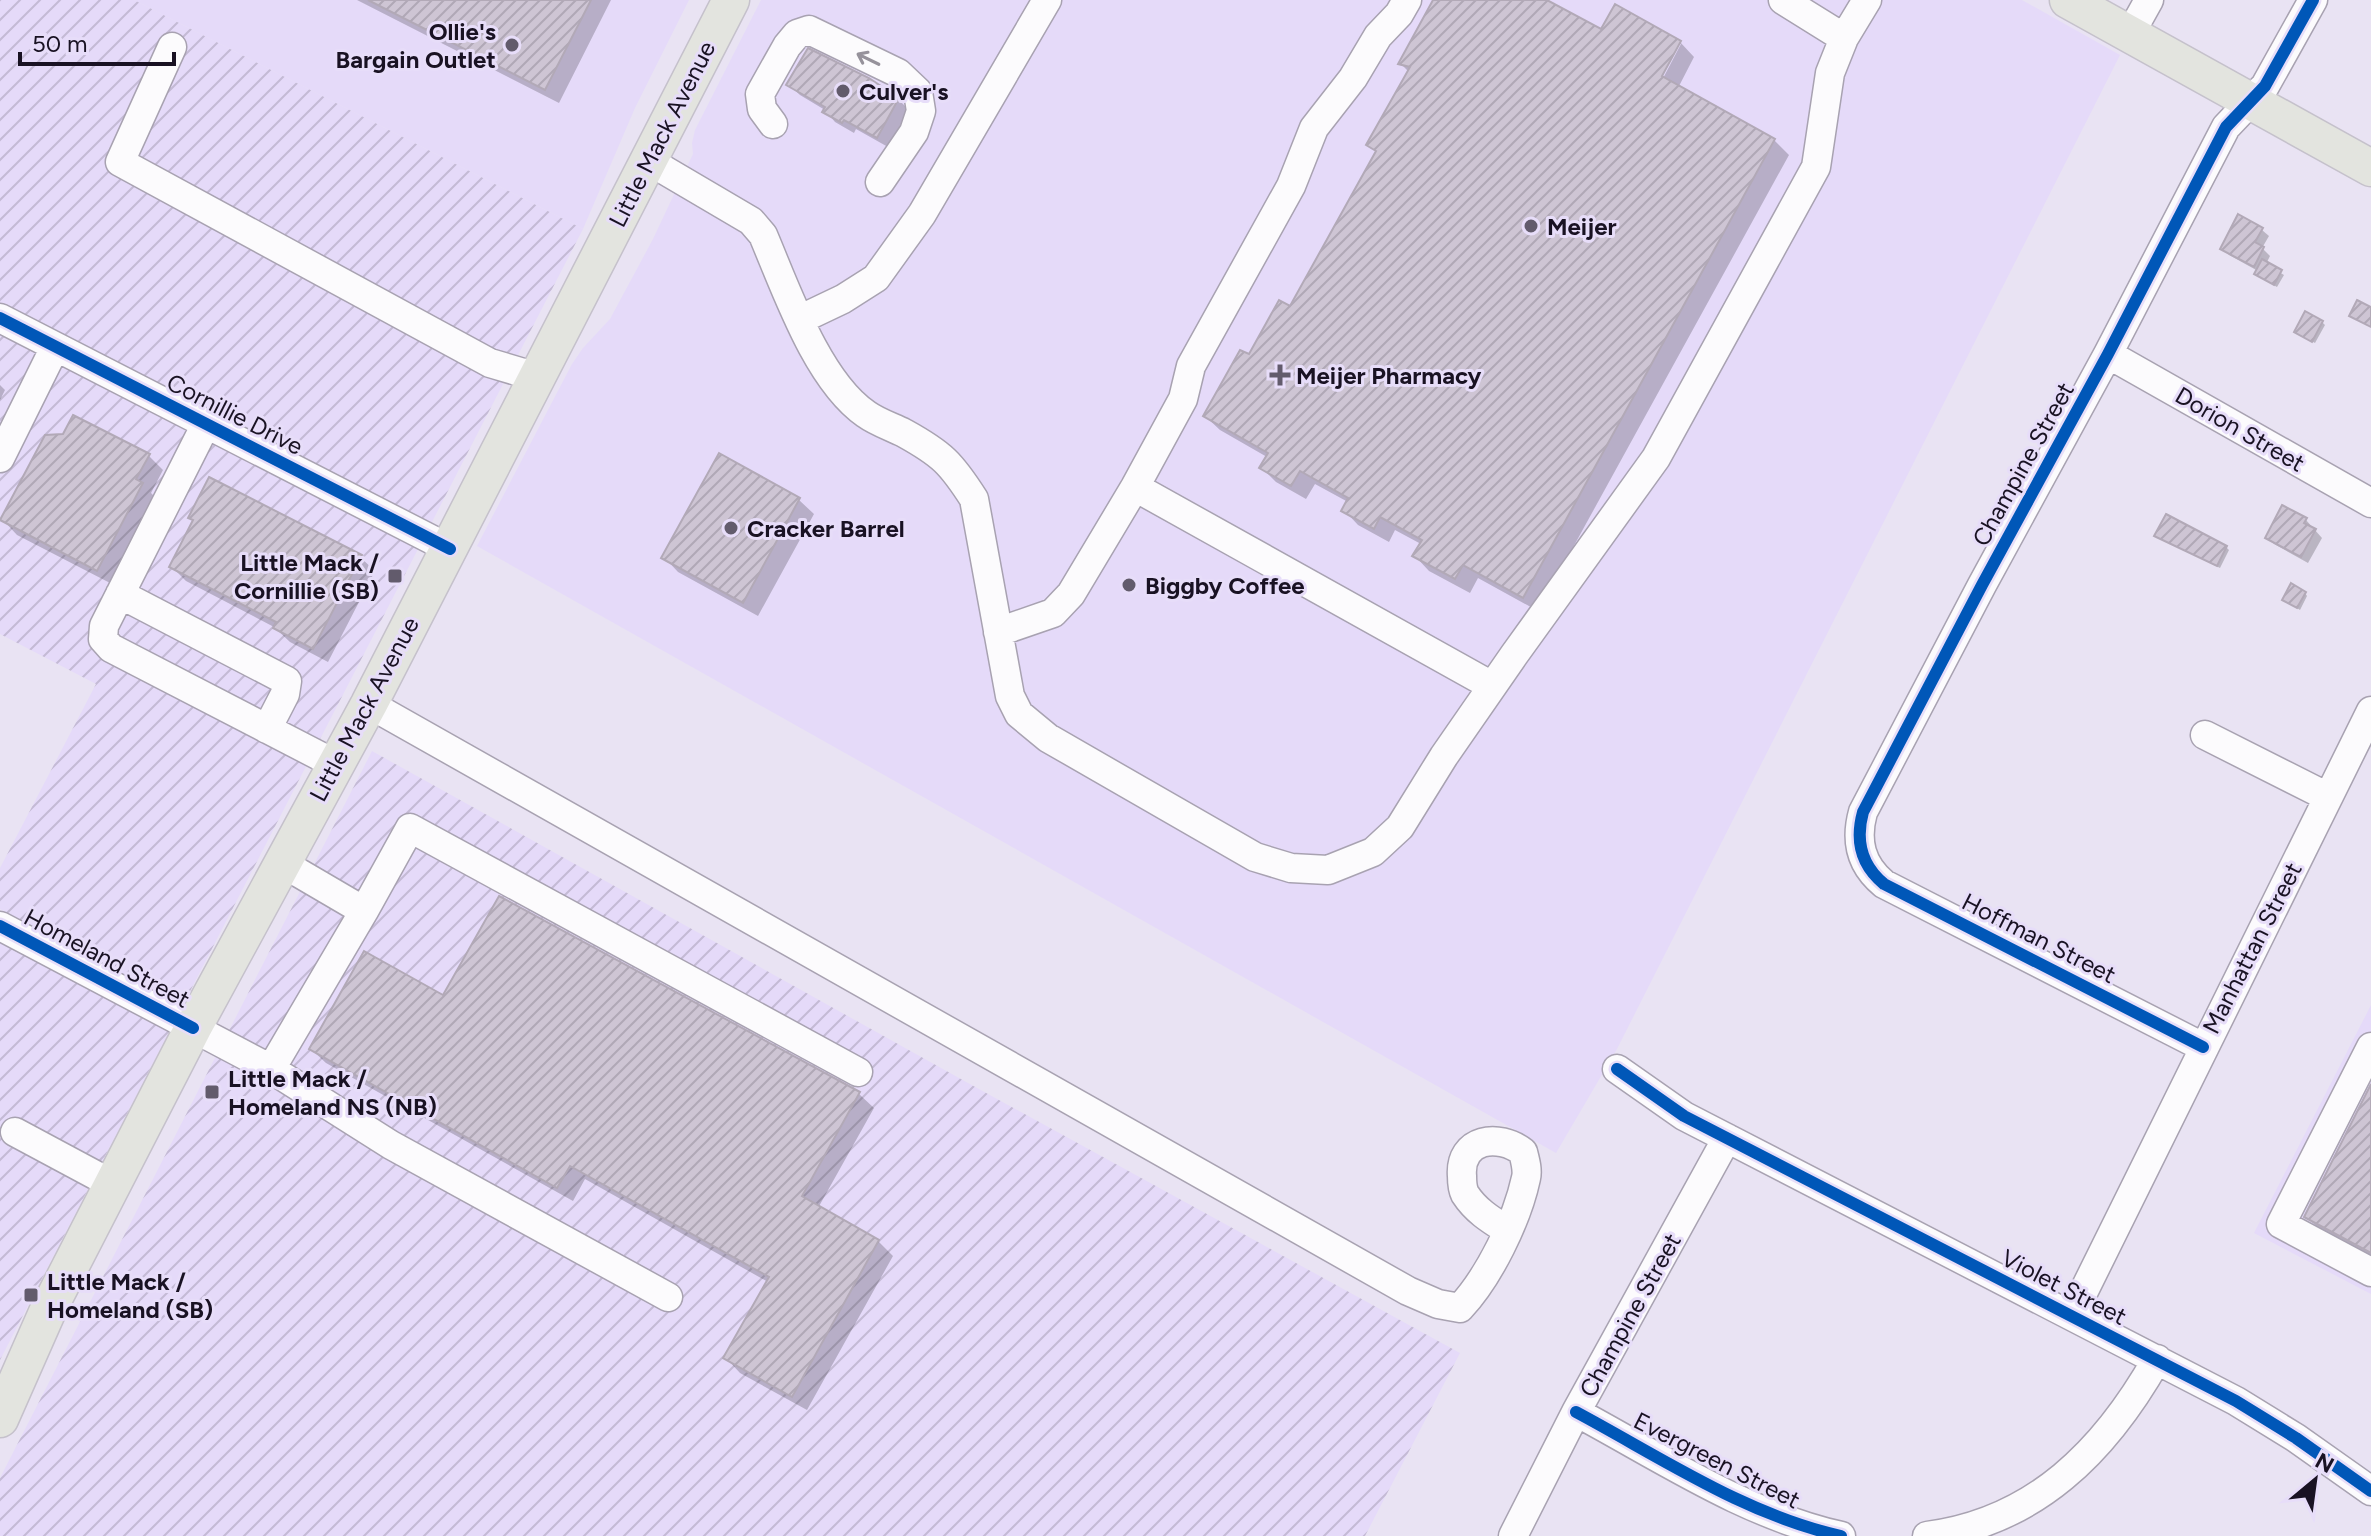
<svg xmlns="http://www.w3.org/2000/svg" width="2371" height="1536" font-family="Figtree,sans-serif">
	<defs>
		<pattern id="industrial-furrows" width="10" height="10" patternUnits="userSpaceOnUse" patternTransform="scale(2)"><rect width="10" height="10" fill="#e5daf9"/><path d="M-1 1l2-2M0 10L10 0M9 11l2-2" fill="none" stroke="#c4bad5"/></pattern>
		<pattern id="building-hatch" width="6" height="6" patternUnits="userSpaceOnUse" patternTransform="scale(2)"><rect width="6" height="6" fill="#cec5d4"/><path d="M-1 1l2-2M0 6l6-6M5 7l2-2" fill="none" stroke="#b0a8b6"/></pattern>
	</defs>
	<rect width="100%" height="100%" fill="#e9e3f3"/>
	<path fill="#e5daf9" d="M134,0h555l-54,108 -52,121z
		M761,0h1261l98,55 -503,994 -61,104 -1079,-607 95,-182 11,-16 27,-29 43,-80 40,-85 -1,-11 3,-13z
		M2371,1005v289l-117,-61z"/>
	<path fill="url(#industrial-furrows)" d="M0,0h134l449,229 -583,1131v-426l11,-19 -11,-6v-41l96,-184 -96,-50z
		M372,751l596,332 492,270 -95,183h-1365v-58z"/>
	<path fill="#0003" fill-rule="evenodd" d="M357,0h254l-52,103z
		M1435,0h108l59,32 78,10 14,15 -16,31 96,52 15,15 -251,456 -60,-33 -8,15 -41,-22 -14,-15 6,-12 -26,-14 -6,12 -31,-17 -14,-15 4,-8 -33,-18 -9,15 -30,-17 -14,-14 5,-11 -47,-27 -15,-14 86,-108 86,-155 -9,-9 41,-72 -9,-9zM1677,44h4l-22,42 -4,-2z
		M789,85l109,14 11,11 -21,37 -32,-18 -2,4 -19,-11 -10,-12 -25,-15z
		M2262,230l7,6 -7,12 8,8 -4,8 18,11 -7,12 -18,-10 -1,-6 -29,-16 -7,-7z
		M2322,322l3,3 -10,18 -15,-8z
		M0,385l5,5 -5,10z
		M148,455l15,15 -12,23 6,6 -45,85 -95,-49 -14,-15z
		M720,456l79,44 15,14 -56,102 -80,-44 -14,-15z
		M190,517l170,40 15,14 -47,91 -38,-20 -16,-15 -88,-46 -14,-14 23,-45z
		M2306,520l16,18 -14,25 -34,-19 -7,-7z
		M2157,536l69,11 3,3 -9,18z
		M2305,593l2,3 -7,14 -13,-8z
		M500,898l359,196 15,14 -56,100 60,33 15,15 -86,154 -67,-37 -14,-15 42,-76 -183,-103 -12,22 -247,-138 -15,-14 133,-51z
		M2371,1089v169l-50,-27 -15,-15z"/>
	<path fill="url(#building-hatch)" stroke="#b2a9b7" stroke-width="2" d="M368,0h223l-46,90z
		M1433,0h114l54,29 14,-25 66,37 -19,35 113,63 -252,459 -60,-33 -8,14 -43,-23 10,-16 -42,-23 -6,12 -33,-18 7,-13 -48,-27 -9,15 -32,-18 9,-15 -65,-37 37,-66 9,4 30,-54 11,6 86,-155 -10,-6 44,-78 -12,-3z
		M808,48l61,30 30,20 -22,40 -33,-18 -2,3 -20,-11 3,-5 -39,-22z
		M2238,214l25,14 -8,14 9,5 -10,20 -34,-18z
		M2262,259l20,11 -8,15 -20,-11z
		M2357,300l14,7v20l-22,-11z
		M2305,311l18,10 -11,21 -18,-10z
		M73,415l77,39 -14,25 7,4 -46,88 -97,-51 45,-85 18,-1z
		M719,453l81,45 -57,105 -82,-45z
		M209,477l153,78 -49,94 -40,-21 3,-6 -107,-55 24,-47 -5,-2z
		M2282,505l25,13 -3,5 12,6 -15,28 -36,-19z
		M2166,514l61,32 -10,20 -63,-30z
		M2291,583l15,9 -9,16 -15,-8z
		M499,896l361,196 -58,104 77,44 -87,157 -69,-39 46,-81 -199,-111 -13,22 -248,-139 55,-98 79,44z
		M2371,1084v169l-67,-36z"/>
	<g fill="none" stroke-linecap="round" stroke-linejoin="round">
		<defs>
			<path id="minor" d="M1783,0l61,38
				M2129,36l20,-36
				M172,47l-52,115 370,201 47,14
				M773,124l-11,-15 -2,-15 27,-48 10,-12 12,-4 89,43 20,19 3,19 -7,21 -34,50
				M649,161l102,60 12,14c23,54 54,145 103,179 11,8 26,13 38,19 38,21 47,30 70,66l36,197 9,18 29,24 207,119 36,11 37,2 45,-18 27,-25 44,-71 70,-101 142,-197 160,-291 14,-94 14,-35 23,-38
				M0,318l450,231
				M801,319l42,-20 33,-21 46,-64 125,-214
				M2108,354l263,149
				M206,424l-102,202 -1,13 8,9 226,117
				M0,458l55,-111
				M1135,487l357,199
				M120,594l167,87 -2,13 -18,35
				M998,632l55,-19 18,-19 64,-107 48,-88 8,-33 100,-180 23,-58 39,-50 25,-42 21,-22 8,-14
				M369,704l1039,587 30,13 22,4c29,-31 57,-88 66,-130 2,-8 -1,-18 -3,-26 -24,-19 -64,-14 -61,24 0,6 0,12 3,18 11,17 26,26 42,36
				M2205,735l123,62
				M364,911l46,-83 448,244
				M0,926l271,143 93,-158 -82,-48
				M2203,1047l-319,-163c-23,-19 -29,-43 -21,-72l119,-227 126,-231 118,-227 39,-41 48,-86
				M2371,1047l-90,177 90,48
				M271,1069l120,76 277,152
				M1617,1069l67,47 552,285 60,37 75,53
				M15,1132l97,52
				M2072,1315l299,-604
				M1576,1412c86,46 170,103 265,124
				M1513,1536l63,-124 151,-274
				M1927,1536c108,-14 178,-85 230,-177"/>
			<path id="major" d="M2068,0l303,168
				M0,1419l49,-111 144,-280 176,-324 362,-704"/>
		</defs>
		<use href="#minor" stroke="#a8a2b1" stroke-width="31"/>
		<use href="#major" stroke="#c5c1cb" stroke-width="39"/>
		<use href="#minor" stroke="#fcfbfd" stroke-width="28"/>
		<use href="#major" stroke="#e3e4df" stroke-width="36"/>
		<defs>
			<path id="cycleway" d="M0,318l450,231
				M0,926l193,102
				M2203,1047l-319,-163c-23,-19 -29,-43 -21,-72l119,-227 126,-231 118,-227 39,-41 48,-86
				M1617,1069l67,47 552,285 60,37 75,53
				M1576,1412c86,46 170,103 265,124"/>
		</defs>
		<use href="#cycleway" stroke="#e7ddf9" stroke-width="17"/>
		<use href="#cycleway" stroke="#0057b8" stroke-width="12"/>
	</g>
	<defs><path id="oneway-shaft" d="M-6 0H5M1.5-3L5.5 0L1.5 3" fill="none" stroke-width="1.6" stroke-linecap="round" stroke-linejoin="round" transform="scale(2)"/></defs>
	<use stroke="#96929b" href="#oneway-shaft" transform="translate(868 59) rotate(-154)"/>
	<g fill="#625b6c" stroke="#e7ddf9" stroke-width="3">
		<circle cx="512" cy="45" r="8"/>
		<circle cx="843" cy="91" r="8"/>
		<circle cx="1531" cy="226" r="8"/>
		<path d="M1276 363h8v8h8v8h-8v8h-8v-8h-8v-8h8z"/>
		<circle cx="731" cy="528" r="8"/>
		<rect x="387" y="568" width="16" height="16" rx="4"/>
		<circle cx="1129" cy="585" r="8"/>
		<rect x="204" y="1084" width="16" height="16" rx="4"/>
		<rect x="23" y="1287" width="16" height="16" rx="4"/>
	</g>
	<g text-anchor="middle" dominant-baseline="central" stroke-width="6" stroke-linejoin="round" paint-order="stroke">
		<g font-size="24" font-weight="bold" fill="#191223" stroke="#e7ddf9" text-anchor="start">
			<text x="496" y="31" text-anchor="end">Ollie's<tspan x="496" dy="28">Bargain Outlet</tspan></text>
			<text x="859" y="91">Culver's</text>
			<text x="1547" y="226">Meijer</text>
			<text x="1296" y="375">Meijer Pharmacy</text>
			<text x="747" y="528">Cracker Barrel</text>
			<text x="379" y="562" text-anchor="end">Little Mack /<tspan x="379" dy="28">Cornillie (SB)</tspan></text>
			<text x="1145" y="585">Biggby Coffee</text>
			<text x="228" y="1078">Little Mack /<tspan x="228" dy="28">Homeland NS (NB)</tspan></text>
			<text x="47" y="1281">Little Mack /<tspan x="47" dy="28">Homeland (SB)</tspan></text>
		</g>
		<g font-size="24" fill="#191223" stroke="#e7ddf9">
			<text transform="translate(662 134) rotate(-63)">Little Mack Avenue</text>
			<text transform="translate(235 414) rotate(27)">Cornillie Drive</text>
			<text transform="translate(2240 429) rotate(30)">Dorion Street</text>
			<text transform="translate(2023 464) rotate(-61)">Champine Street</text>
			<text transform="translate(364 709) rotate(-62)">Little Mack Avenue</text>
			<text transform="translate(2039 938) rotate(27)">Hoffman Street</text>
			<text transform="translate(2252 948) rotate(-63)">Manhattan Street</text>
			<text transform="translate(107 958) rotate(28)">Homeland Street</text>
			<text transform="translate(2064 1287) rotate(27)">Violet Street</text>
			<text transform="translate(1630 1315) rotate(-61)">Champine Street</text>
			<text transform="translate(1717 1460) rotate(27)">Evergreen Street</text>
		</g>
	</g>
	<g transform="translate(2315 1480) rotate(29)" stroke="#e7ddf9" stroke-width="6" paint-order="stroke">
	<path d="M0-6L14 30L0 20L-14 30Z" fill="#191223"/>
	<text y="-12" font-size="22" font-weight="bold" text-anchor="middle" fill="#191223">N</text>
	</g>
	<path d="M20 52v12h154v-12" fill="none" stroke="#191223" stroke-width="4"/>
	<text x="32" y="52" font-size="24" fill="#191223" stroke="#e7ddf9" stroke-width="6" paint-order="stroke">50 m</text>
</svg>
